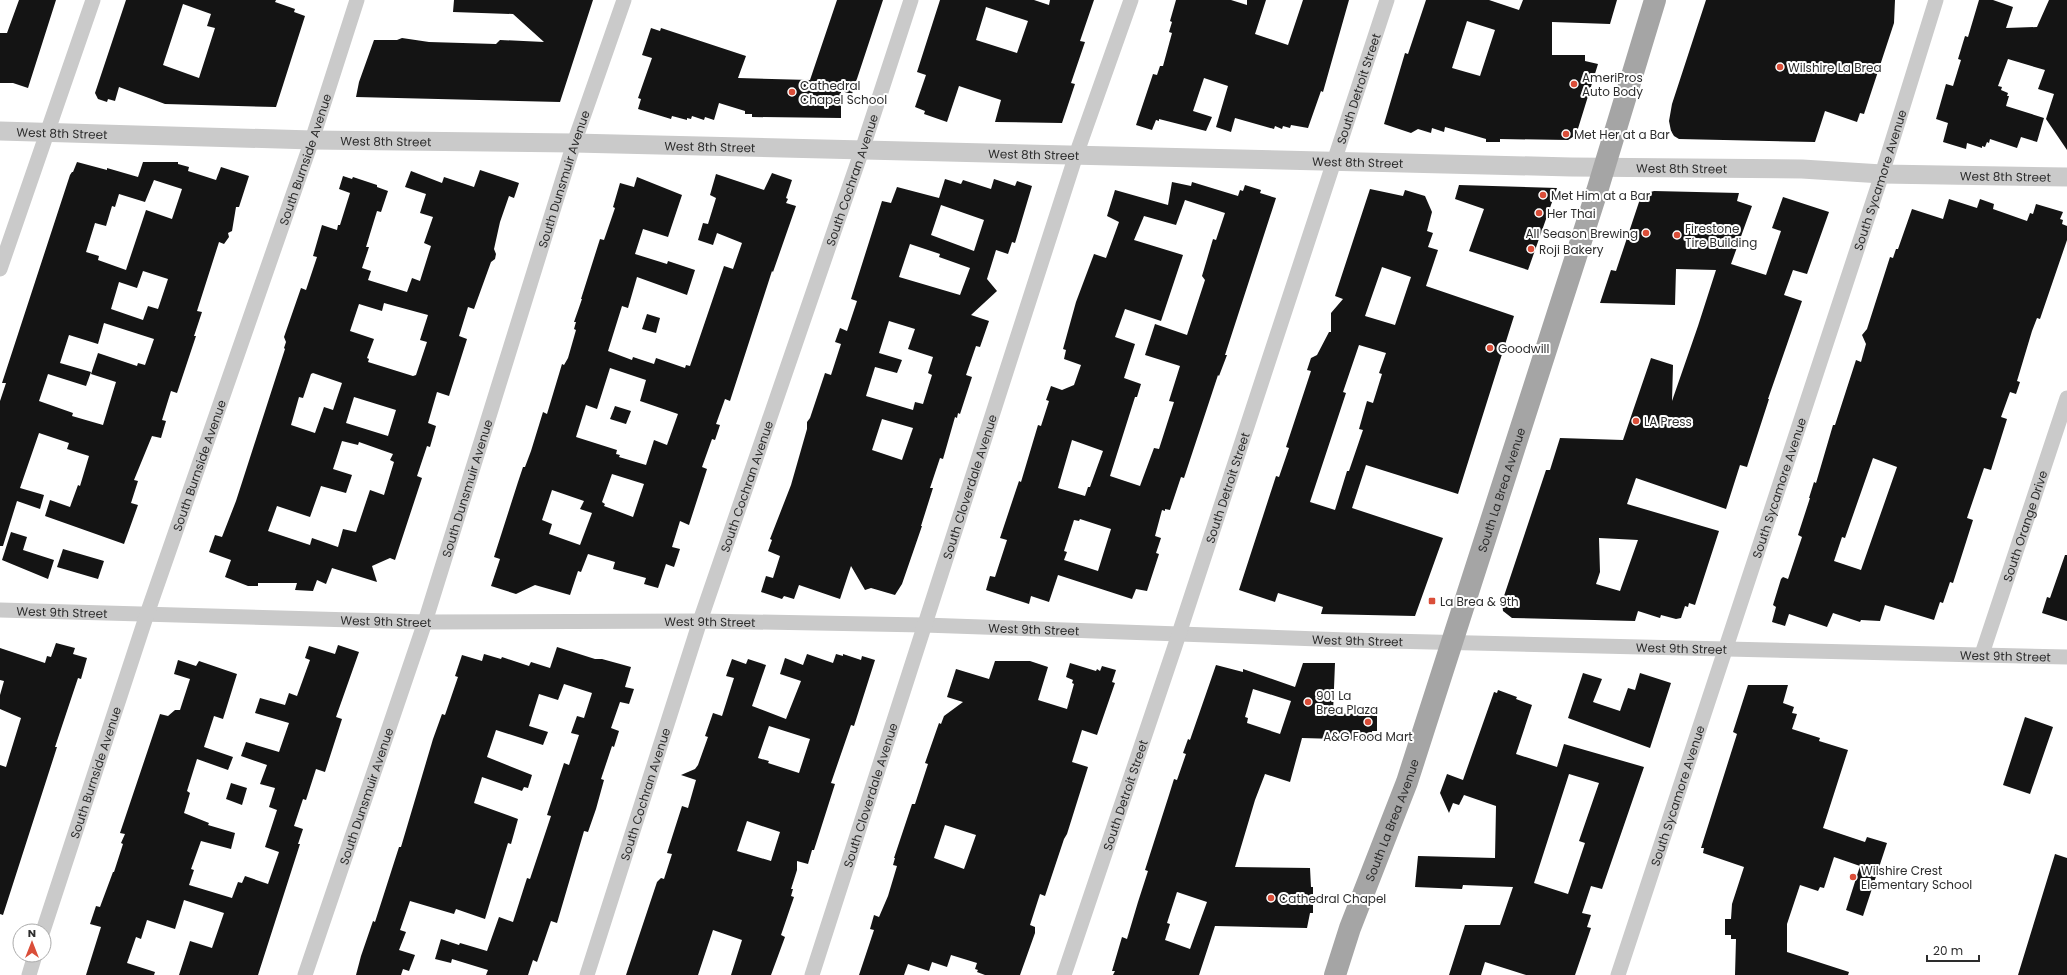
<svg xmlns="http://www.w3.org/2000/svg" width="2067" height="975" font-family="Poppins,sans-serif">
	<rect width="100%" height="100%" fill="#fff"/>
	<path fill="#141414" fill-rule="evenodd" d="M19,0h37l-28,88 -15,-5h-13v-50h7z
		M126,0h150l-1,2 20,7 -1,3 11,4 -29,91 -111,-3 -46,-17 -4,14 -7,-2 -1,3 -9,-3 -3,-6zM183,4l28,10 -4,12 8,2 -16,50 -36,-13z
		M454,0h139l-33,102 -204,-5 3,-15 15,-42h23l5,-2 27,4 67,2 4,-4 44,2 -31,-28 -60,-2z
		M837,0h46l-31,94 -11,-3v27l-89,-1v-3h-7v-3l-26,-8 -5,17 -9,-3 -1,3 -12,-4 -1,3 -4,-1v2l-15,-4 -1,3 -33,-10 3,-10 -3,-1 14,-40 -10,-3 9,-27 9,3 1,-3 85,28 -8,22 72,2z
		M940,0h94l15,5 1,-5h44l-14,41 5,1 -14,41 4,1 -13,39 -67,-1 6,-22 -42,-14 -12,36 -23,-8 1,-3 -10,-4 11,-32 -9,-3zM986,7l42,14 -11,32 -41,-13z
		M1176,0h55l16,5v-5h19l-11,34 33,11 15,-45h46l-26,92 -2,-1 -13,37 -17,-3 -1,3 -7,-2 -1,3 -7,-3 -1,3 -39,-11 -4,14 -15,-5 12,-41 -24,-8 -11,33 19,6 -6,14 -47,-12v2l-3,-1 -4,10 -16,-5 17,-51 4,1 3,-9h3l9,-33 -3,-1 3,-10 -2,-1z
		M1426,0h63l30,10 4,-10h94l-7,24 -58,-2v33h33v6l13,3 -22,71 -8,5 -68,-1v3h-14v-3l-41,-12 -1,5 -12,-4 -1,5 -13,-4 -7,4 -27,-9 21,-71 3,1zM1467,21l28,9 -15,46 -28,-8z
		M1706,0h189l-1,23 -30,91 -4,-1 -3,9 -32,-11 -10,31 -136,-3 -5,-3 -3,-5 -2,-10 3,-17z
		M1979,0h14l20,7 -7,21 31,-1 12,-27h18v150l-21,-31 8,-25 -16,-5 7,-19 -37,-11 -10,27 4,1 -1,3 7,3 -1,3h2l-3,10 38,12 -7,24 -16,-5 -4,11 -27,-9 -1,4 -2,-1 -2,5 -3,-1v2l-15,-5 -1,6 -23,-7 5,-19 -12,-4 10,-35 7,2 8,-26 -3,-1 7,-23 3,1z
		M77,162l30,8v-2l31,9 5,-15h35v2l11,3 -1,4 28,9 5,-13 28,9 -10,31h-3l-4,24 -4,2 1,4 -5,7 -5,-2 -22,69 5,1 -8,24h2l-19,57 -6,-2 -9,29 4,1 -5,17 -9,-2 -18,44 4,1 -7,22 7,2 -14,39 -79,-28 5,-16 20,7 8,-22 2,1 9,-30 -22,-7 2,-6 -30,-10 -19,55 24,7 -4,14 -23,-8 -14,45h-3v-145l6,-18h-4l68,-208 2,-3h1zM154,180l28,9 -10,30 -26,-9 -20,60 -28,-10 1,-4 -13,-4 9,-29 11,3 6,-20 3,1 4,-13 26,8zM143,271l25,8 -10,30 -10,-3 -5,14 -32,-11 8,-27 18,6zM104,323l50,16 -9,26 -7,-2 -1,3 -39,-13 -7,21 25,8 -13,43 -31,-9 1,-3 -34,-12 9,-27 38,12 5,-14 -31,-9 9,-28 29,9z
		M480,170l39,13 -5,15 -5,-2 -9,26 -6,27 2,5 -1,5 -4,3 -17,47 -6,-2 -9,29 8,3 -18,57 -12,-4 -9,31 8,3 -6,21 -3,-1 -10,30 5,2 -27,82 -5,-2 -18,8 5,16 -45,-14 -6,16 -9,-4 -4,11 -18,-1 2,-7h-39v3h-10l-23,-9 6,-17 -22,-8 6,-17 7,2 14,-36 49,-152 -1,-1 2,-6 -2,-5 17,-49 5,2 11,-33 -4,-1 9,-31 15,5 1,-5h2l10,-32 -11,-4 4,-13 9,3 1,-2 24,8v2l11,4 -7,21 -4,-1 -11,36h3l-7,21 9,3 -3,9 39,12 5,-14 8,3 11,-35 -7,-3 9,-26 -13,-4 6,-19 -21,-7 6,-16 31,12 2,-6 30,10zM384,303l44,12 -8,25 7,2 -11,33 -3,1 -45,-14 1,-3 -2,-1 7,-19 -24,-8 9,-27 23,7zM313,373l29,10 -9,27 -9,-3 -9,26 -24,-8 8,-28 4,1 8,-24zM354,397l42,13 -8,26 -42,-13zM342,441l16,4 1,-3 34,12 -3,6 4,2 -10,33 -14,-5 -14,42 -13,-3 -5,18 -26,-9 -2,7 -42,-14 9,-25 33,11 11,-31 25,7 6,-18 -19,-6z
		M772,173l20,7 -6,18 2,1 -2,4 10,3 -23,66 -1,-1 -42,130 -5,-2 -9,25 4,1 -5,15 -3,-1 -10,28 5,2 -18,56 -9,-4 -8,26 8,2 -6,18 -8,-3 -8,24 -14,-4 2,-6 -33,-9 2,-7 -27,-8 -7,18 -3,-1 -8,24 -35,-10 -19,9 -25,-8 9,-27 -6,-2 24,-75 5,-15h2l6,-16 12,-39 4,2 15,-50 2,1 4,-7 8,-28 -2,-1 2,-7h-2l8,-23h-1l19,-60 4,1 11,-32 -2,-1 7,-24 14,4 3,-10 45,18 -14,42 -25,-8 -8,25 32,10 1,-3 27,9 -8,25 -50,-18 -9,31 -6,-2 -14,45 24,9 1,-3 21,7 2,-6 29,10 1,-3 4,1 34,-100 9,3 9,-26 -25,-10 -4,12 -15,-5 5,-17 5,1 8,-26 -6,-3 6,-21 48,16zM610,368l36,12 -6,21 38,13 -11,31 -13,-5 -8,25 -27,-8 1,-2 -4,-1 1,-4 -41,-13 10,-32 11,4zM612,474l32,10 -11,33 -29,-11 1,-2 -3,-2zM552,490l32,11 -4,8 12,4 -12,32 -31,-11 3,-10 -10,-4z
		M945,179l16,5 2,-4 28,9 3,-10 21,7 2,-5 15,5 -17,57 -3,-1 -4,12 -12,-4 -9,29 10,12 -26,24 18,6 -9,26 -4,-1 -10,29 6,2 -12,37 -2,-1 -1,5 -2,-1 -12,42 -3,-1 -10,30h3l-12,38h1l-20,58 -7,11 -24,-7 -6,2 -14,-24 -11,33 -41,-14 -5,14 -10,-3 -2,3 -21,-7 5,-16 7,2 7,-22 -12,-5 4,-11 -2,-1 21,-54 16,-56v-7l3,-4 15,-45 6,2 10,-31 -6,-2 5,-14 7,3 10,-30 -6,-2 31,-98 9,2 6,-16 42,11zM941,205l43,15 -10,31 -43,-16zM910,244l30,10 -1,3 31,11 -10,27 -61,-18zM889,321l26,8 -7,20 25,8 -5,16 4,2 -9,29 -8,-2 -2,8 -47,-14 9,-29 22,6 5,-13 -23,-7zM882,419l31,9 -11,32 -30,-10z
		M1172,182l19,4 1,-4 46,14 2,-6 3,1 2,-6 16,5 -1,3 16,5 -51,157h2l-8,21 -1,-1 -34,103 -3,-1 -11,33 -5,-1v2l-3,-1 -7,26 6,2 -5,15 3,1 -12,37 -11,-2 -4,10 -74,-24 -9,27 -18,-6 -2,8 -43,-14 4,-14 5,1 12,-37 -7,-2 19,-57 2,1 17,-57 3,1 8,-25 -3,-1 5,-14 11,4 12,-5 7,-20 -17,-6 2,-9 -3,-1 13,-47 18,-48 12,4 13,-36 -12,-6 8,-26 53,15zM1185,200l40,13 -9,27 -3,-1 -11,37 3,4 -18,55 -32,-11 -10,31 35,11 -11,35 5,1 -15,47 -5,-1 -14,38 -30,-10 25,-79h2l4,-13 -17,-6 11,-34 -20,-7 10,-28 36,12 22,-66 -49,-15 10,-24 32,9zM1072,440l31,11 -13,36h-2l-3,9 -27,-8zM1080,519l31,10 -13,42 -34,-11 3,-8 -3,-1 10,-31 5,1z
		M1459,185l98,3 -29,82 -59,-19 15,-42 -29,-10z
		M1370,189l33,7 2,-6 20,6 7,16 -5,19 6,2 -5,14 10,3 -12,36 88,30 -56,178 -92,-29 -14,43 91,30 -28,78 -94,-2 2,-7 -45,-14 -3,9 -36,-12 37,-114 3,1 10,-29 -3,-1 25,-76 -4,-1 4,-12 6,-3 12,-23h2v-19l12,-14 -8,-3zM1382,267l29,10 -16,48 -30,-9zM1359,345l27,8 -7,20 3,1 -9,29 -6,-2 -8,28 4,1 -14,41h-2l-12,39 -25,-8 36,-109 -3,-1z
		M1654,191l85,2 -2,8 15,5 -21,58 35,11 15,-44 -9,-3 11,-31 46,15 -22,62 -14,-4 -9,25 18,6 -34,98h1l-22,68 -7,-2 -14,44 -90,-31 -9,26 92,27 -24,74 -6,-2 -1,4 -3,-1 -4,12 -5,1 -15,-4 -1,3 -22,-7 -3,10 -123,-3 -9,-7 -1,-9 44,-132h4l10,-32 63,2 28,-82 22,7 -1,36 26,-75 18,-56 -40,-1 -1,36 -75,-2 11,-33 5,1 24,-72 7,-6zM1599,538l39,2 -18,51 -24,-7 4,-12z
		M1949,199l28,9 3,-9 14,5 -1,5 34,12 3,-8 3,1 3,-10 27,8 -3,7 3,1 -1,4 5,2v14l-27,79 -3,-1 -5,13 -15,50 3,1 -4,12 -6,-2 -9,25 6,2 -16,51 -7,-2 -17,50 6,2 -20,63 -3,-1 -7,21 -3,-1 -6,18 -49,-15 -5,16 -19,-1 -1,2 -27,-9 -6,14 -38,-13 -4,12 -13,-4 4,-15 -3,-2 8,-26 2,-2 5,2 14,-42 -4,-2 12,-37h-1l5,-16 2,1 17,-58h2l21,-65 5,2 5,-18 -4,-9 5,-6 23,-72 3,1 3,-9h2l14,-40 31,10zM1873,458l24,9 -36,103 -27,-9 8,-24 3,1z
		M647,314l13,4 -4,15 -14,-4z
		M615,406l16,5 -5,13 -16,-5z
		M11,532l16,5 -4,13 31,10 -6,19 -46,-19z
		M63,549l41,12 -6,18 -41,-12z
		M2065,555h2v66l-25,-8 5,-16 3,1z
		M56,643l19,5 -2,6 14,4 -6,21 -3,-1 -23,69h2l-54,168 -3,-1v-149l6,2 15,-49 -21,-9v-14l4,-14 -4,-1v-32l45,15 2,-7 4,1z
		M338,645l21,7 -23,65 6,2 -17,53 -9,-3 -10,31 -3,-1 -9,27 9,3 -5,15h2l-42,131h-79l11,-34 22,7 12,-35 -40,-13 -9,29 -28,-9 -6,19 -5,-2 -9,26 28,9 -1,3h-68l15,-48 -11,-3 6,-18 4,1 13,-35h1l9,-28 -2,-1 4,-9 -5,-1 40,-119 8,2 7,-6h5l10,-31 -16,-5 4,-14 18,6 3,-5 38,13 -14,45 -9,-3 -10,31 29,10 -5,13 -31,-11 -10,32 3,2 -6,20 25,10 -1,2 27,8 -4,16 -30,-8 -10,28 3,1 -5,15 43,13 6,-16 4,1 3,-7 23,8 11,-32 -14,-5 12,-37 -8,-3 6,-19 -15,-4 7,-19 -26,-9 5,-14 33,10 10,-29 -34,-10 5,-15 25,7 4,-12 8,3 13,-36 -5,-2 4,-12 26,8z
		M557,647l38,12h7l29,8 -6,20 9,2 -5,15 -9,-2 -9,26 8,3 -5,16 -2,-1 -11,33 3,1 -8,29 -8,23 -4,-1 -27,92 -6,-2 -14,41 -4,-2 -5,15h-42l2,-5 -36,-11 -1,4 -16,-4 6,-20 18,6 1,-2 27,8 12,-34 14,5 14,-44 3,1 21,-63 -4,-1 17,-52 5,2 10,-30 -8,-2 6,-17 7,2 8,-25 -28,-9 -6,16 -19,-6 -10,32 19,6 -5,13 -47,-15 -9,27 45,18 -4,13 -4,-1 -2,4 -40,-14 -8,26 44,16 -7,25 -3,-1 -23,76 -29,-10 -2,5 -44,-13 -10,29 6,2 -7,18 16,5 -6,16 -6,-2 -2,6h-45l5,-19 12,-35 2,1 24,-75h2l32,-108 9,-25 3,1 13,-38 -3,-1 7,-21 20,6 2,-7 17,5 1,-2 27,9 2,-4 19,6z
		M807,654l26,9 3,-9 7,2v-2l18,6 1,-4 13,4 -21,66 -3,-1 -20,58 4,1 -21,66h-2l-4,14 -11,-3v9l-6,19h2l-2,7 3,1 -13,38 4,2 -14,38h-40l11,-35 -29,-10 -15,45h-72l31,-93 4,-4 3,1 8,-25 -5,-1 15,-47 6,2 8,-28 -15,-5 14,-6 3,-4 10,-28 -3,-1 8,-23 9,3 12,-38 -8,-2 6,-17 14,5 2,-5 18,6 -14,41 34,13 15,-38 -21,-7 5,-16 18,7zM769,726l41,13 -11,34 -31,-10 1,-2 -11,-3zM747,821l33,11 -9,29 -34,-10z
		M995,661h35l18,6 -10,33 29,9 7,-25 -2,-1 1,-3 -7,-3 4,-14 26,8 1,-2 3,2 2,-5 14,4 -4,12 3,1 -18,52 -15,-5 -10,32 16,5 -21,67 -3,5 -19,57 -5,-2 -10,31 5,2v6l-15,42h-35l-8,-3 1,-2 -3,-1 2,-6 -26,-8 -4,12 -15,-5 -3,9 -21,-7 -4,11h-45l15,-45 -4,-1 4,-14 5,2 9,-21 9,-30 -4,-1 2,-7h-1l18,-54h3l13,-40 -3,-1 14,-40 2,1 3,-8 19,-14 -16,-5 9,-28 33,10zM945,825l31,10 -12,34 -30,-11z
		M1303,663h32l-2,50 44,2v16h-5v9l-70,-2 -12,44 -25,-8 -10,26 -20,67 75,1 1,19h2v26h-3l-3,15 -92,-2 -16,49h-86l2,-4h-3l10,-34 5,2 11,-37 10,-31 -3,-1 24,-75 5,-16 3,1 9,-26 -3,-1 5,-14 2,1 26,-75 27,7v-3l52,18zM1253,689l38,12 -11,33 -33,-11 1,-5 -3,-1zM1177,892l30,10 -17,47 -25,-9 5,-16 -3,-1z
		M1583,673l19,6 -9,23 27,9 8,-23 7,2 5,-17 31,10 -21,65 -82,-30z
		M1748,685h40l-5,18 11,4 -2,6 5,1 -5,15 28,9 -1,3 29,9 -25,78 42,14 2,-5 20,6 -24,73 -17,-6 14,-44 -26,-9 -10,31 -4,-1 -2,4 -18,-6 -13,39v28l62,20 -1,3h-113l1,-36h-5v-4h-6v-16h6l1,-15 12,-37 -41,-14 1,-5h-3l36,-114 -4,-2z
		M1498,690l19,7 -1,2 16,6 -16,49 41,13 7,-23 80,23 -42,122 -11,-3 -9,27 9,2 -4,12 4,1 -16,47h-49l-41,-13 -4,13h-32l16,-50h35l13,-38 -50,-2 -1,4 -47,-2 3,-31 77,2 1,-52 -32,-11 -5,10 -6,-2 -4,10 -9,-20 7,-19 16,6 31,-88 3,1zM1569,774l30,9 -20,58 6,2 -17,51 -34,-11z
		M2025,717l28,10 -23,67 -27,-9z
		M231,783l16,5 -5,17 -16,-6z
		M2055,854l12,4v117h-49z"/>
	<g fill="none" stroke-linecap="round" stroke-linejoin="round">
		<g stroke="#cacaca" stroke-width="15">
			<path d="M0,269l93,-269"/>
			<path id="s1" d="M0,610l425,12 275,-1 224,4 423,15 720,17"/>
			<path id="s2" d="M1982,654l85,-256"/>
			<path id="s3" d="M43,931l104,-317 165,-474 45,-140"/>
			<path d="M29,975l6,-20"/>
			<path id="s4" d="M305,975l120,-353 149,-479 50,-143"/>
			<path id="s5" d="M587,975l113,-354 162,-471 49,-150"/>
			<path id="s6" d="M812,975l264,-820 55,-155"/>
			<path id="s7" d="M1064,975l110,-326 213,-649"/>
			<path id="s8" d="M1618,975l264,-801 54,-174"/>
		</g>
		<path stroke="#cacaca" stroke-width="19" id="s9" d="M0,131l312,9 262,3 997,24 231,2 80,5 185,3"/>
		<path stroke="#a5a5a5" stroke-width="22" id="s10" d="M1335,975l15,-47 57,-146 191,-594 57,-188"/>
	</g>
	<g fill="#da4e39" stroke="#fff" stroke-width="1.5">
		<circle cx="1780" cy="67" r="4"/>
		<circle cx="1574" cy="84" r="4"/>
		<circle cx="792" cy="92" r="4"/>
		<circle cx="1566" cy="134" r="4"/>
		<circle cx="1543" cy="195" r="4"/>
		<circle cx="1539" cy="213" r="4"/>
		<circle cx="1646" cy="233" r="4"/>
		<circle cx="1677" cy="235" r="4"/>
		<circle cx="1531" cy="249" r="4"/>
		<circle cx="1490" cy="348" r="4"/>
		<circle cx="1636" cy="421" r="4"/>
		<rect x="1428" y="597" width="8" height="8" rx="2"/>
		<circle cx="1308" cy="702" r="4"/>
		<circle cx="1368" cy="722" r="4"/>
		<circle cx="1853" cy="877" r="4"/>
		<circle cx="1271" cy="898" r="4"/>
	</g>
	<g text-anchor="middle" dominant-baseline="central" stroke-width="4" stroke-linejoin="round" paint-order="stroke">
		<g font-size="12" fill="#2d2d2d" stroke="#fff" text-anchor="start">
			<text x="1788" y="67">Wilshire La Brea</text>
			<text x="1582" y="77">AmeriPros<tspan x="1582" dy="14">Auto Body</tspan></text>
			<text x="800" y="85">Cathedral<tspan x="800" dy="14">Chapel School</tspan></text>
			<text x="1574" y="134">Met Her at a Bar</text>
			<text x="1551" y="195">Met Him at a Bar</text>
			<text x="1547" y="213">Her Thai</text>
			<text x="1685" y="228">Firestone<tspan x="1685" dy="14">Tire Building</tspan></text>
			<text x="1638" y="233" text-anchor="end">All Season Brewing</text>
			<text x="1539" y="249">Roji Bakery</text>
			<text x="1498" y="348">Goodwill</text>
			<text x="1644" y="421">LA Press</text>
			<text x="1440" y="601">La Brea &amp; 9th</text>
			<text x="1316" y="695">901 La<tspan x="1316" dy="14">Brea Plaza</tspan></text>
			<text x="1368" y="736" text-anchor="middle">A&amp;G Food Mart</text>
			<text x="1861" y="870">Wilshire Crest<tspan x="1861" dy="14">Elementary School</tspan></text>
			<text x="1279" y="898">Cathedral Chapel</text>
		</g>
		<g font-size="12" fill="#2d2d2d" stroke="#fff">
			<text stroke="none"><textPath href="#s7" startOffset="934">South Detroit Street</textPath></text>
			<text stroke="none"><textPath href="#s9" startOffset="62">West 8th Street</textPath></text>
			<text stroke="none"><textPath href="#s9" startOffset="386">West 8th Street</textPath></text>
			<text stroke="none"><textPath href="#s9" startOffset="710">West 8th Street</textPath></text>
			<text stroke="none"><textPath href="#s9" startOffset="1034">West 8th Street</textPath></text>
			<text stroke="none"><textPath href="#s3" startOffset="815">South Burnside Avenue</textPath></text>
			<text stroke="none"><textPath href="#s9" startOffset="1358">West 8th Street</textPath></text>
			<text stroke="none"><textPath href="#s9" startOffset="1682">West 8th Street</textPath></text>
			<text stroke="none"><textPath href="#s9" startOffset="2006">West 8th Street</textPath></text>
			<text stroke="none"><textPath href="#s4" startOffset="837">South Dunsmuir Avenue</textPath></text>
			<text stroke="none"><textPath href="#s5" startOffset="838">South Cochran Avenue</textPath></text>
			<text stroke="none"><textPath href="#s8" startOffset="837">South Sycamore Avenue</textPath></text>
			<text stroke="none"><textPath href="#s3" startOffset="491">South Burnside Avenue</textPath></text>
			<text stroke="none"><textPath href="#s5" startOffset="514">South Cochran Avenue</textPath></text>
			<text stroke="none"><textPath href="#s6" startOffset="513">South Cloverdale Avenue</textPath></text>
			<text stroke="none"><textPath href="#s4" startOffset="513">South Dunsmuir Avenue</textPath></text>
			<text stroke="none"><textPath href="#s7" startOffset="514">South Detroit Street</textPath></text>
			<text stroke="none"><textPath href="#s8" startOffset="513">South Sycamore Avenue</textPath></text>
			<text stroke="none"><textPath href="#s10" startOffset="513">South La Brea Avenue</textPath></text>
			<text stroke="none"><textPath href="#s2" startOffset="135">South Orange Drive</textPath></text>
			<text stroke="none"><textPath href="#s1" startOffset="62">West 9th Street</textPath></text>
			<text stroke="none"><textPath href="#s1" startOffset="386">West 9th Street</textPath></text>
			<text stroke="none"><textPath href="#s1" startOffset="710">West 9th Street</textPath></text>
			<text stroke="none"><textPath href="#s1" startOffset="1034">West 9th Street</textPath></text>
			<text stroke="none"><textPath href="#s1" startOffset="1358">West 9th Street</textPath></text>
			<text stroke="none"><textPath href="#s1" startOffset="1682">West 9th Street</textPath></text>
			<text stroke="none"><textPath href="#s1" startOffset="2006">West 9th Street</textPath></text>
			<text stroke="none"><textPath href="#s3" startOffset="167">South Burnside Avenue</textPath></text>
			<text stroke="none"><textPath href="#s5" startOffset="190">South Cochran Avenue</textPath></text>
			<text stroke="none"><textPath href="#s6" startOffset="189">South Cloverdale Avenue</textPath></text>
			<text stroke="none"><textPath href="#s7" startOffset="190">South Detroit Street</textPath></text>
			<text stroke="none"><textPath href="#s4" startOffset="189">South Dunsmuir Avenue</textPath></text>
			<text stroke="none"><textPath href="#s8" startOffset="189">South Sycamore Avenue</textPath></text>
			<text stroke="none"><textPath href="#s10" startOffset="165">South La Brea Avenue</textPath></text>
		</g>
	</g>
	<g transform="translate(32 943)"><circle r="19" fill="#ffffff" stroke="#ababab"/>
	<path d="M0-3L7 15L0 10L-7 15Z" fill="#da4e39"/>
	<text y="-6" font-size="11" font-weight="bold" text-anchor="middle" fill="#2d2d2d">N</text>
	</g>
	<path d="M1927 955v6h52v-6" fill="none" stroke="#2d2d2d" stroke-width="2"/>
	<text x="1933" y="955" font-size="12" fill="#2d2d2d" stroke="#ffffff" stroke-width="3" paint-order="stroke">20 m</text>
</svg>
